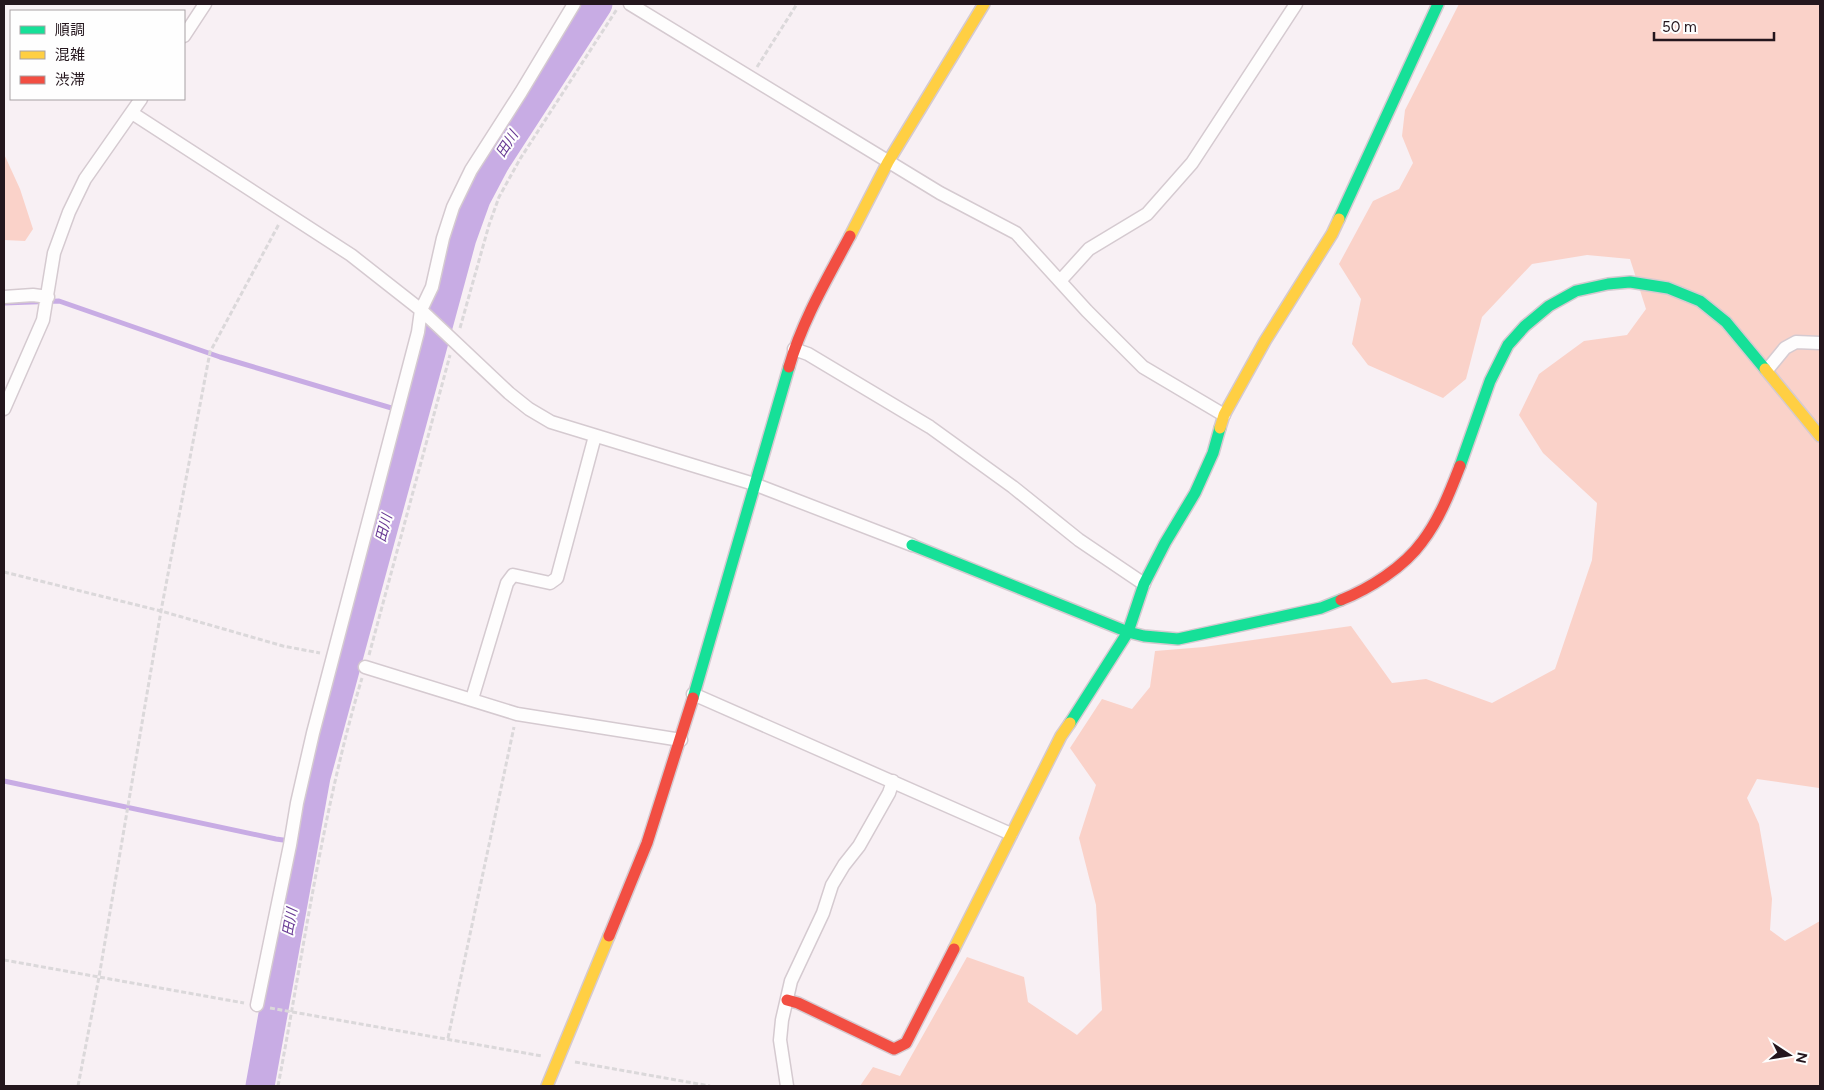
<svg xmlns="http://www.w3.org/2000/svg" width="1824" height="1090" font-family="Figtree,'Noto Sans JP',sans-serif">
	<rect width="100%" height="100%" fill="#f8f0f4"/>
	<path fill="#fad2c9" d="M1459,4h361v783l-1,1 -62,-9 -10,19 12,26 13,75 -2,31 15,11 35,-20v165h-960l13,-19 27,9 67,-119 57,20 4,25 49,33 25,-25 -6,-105 -17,-67 17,-53 -26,-37 32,-49 30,10 18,-22 5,-36 49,-4 147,-21 41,57 34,-4 66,24 63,-34 37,-109 5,-57 -54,-50 -24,-38 20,-41 45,-33 43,-6 19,-26 -16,-50 -43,-4 -55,9 -50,53 -16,62 -23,19 -75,-33 -16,-21 9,-45 -22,-35 34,-63 26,-12 14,-26 -11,-27 3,-26z
		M4,154l16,35 13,40 -8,12 -21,-1z"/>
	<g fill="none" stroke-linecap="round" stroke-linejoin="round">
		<path stroke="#c8ace4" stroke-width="5" d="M4,303l55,-2 161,56 195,58
			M4,781l272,58 28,4"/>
		<path stroke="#c8ace4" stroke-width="29" d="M260,1086l56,-309 146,-539 14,-39 19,-36 103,-159"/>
		<defs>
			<path id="street" d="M630,4l310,189 76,40 71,78 56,56 81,48
				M184,36l21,-32
				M132,113l219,142 70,55 88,83 20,16 22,13 203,62 158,61
				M1060,281l29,-32 58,-35 45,-51 104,-159
				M4,297l29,-2 15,2
				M794,349l14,5 122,73 83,60 66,53 65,44
				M1767,370l18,-22 11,-6 24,1
				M4,409l39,-89 11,-67 15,-41 16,-33 56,-80
				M365,667l152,47 164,26
				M693,694l318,140
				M472,699l35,-116 6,-8 37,8 7,-5 38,-142
				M257,1005l33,-160 7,-42 16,-70 105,-401 3,-22 11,-23 11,-49 10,-31 18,-37 50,-78 53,-88
				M787,1086l-7,-46 2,-20 9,-39 32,-68 9,-28 12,-20 15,-19 30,-53 4,-12"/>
			<path id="fast" d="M1339,219l99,-215
				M1460,466l30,-85 18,-36 17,-19 24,-20 27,-15 32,-7 22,-2 38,6 32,13 26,21 39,47
				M912,545l216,87 16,4 34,3 143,-31 20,-8
				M693,698l96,-331
				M1070,723l58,-91 16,-48 21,-41 30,-50 18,-40 7,-25"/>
			<path id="slow" d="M850,236l38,-74 96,-158
				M1765,369l55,67
				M1220,428l4,-13 41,-74 67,-107 7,-15
				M954,949l107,-213 9,-13
				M547,1086l62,-150"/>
			<path id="jam" d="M789,367c13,-46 38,-88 61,-131
				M1341,600c28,-11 63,-33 81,-58 17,-22 28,-50 38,-76
				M609,936l38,-93 46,-145
				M787,1000l11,3 96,46 12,-6 48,-94"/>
		</defs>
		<use href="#street" stroke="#d5cad0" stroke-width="15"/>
		<use href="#fast" stroke="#d5cad0" stroke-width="14"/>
		<use href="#slow" stroke="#d5cad0" stroke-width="14"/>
		<use href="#jam" stroke="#d5cad0" stroke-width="14"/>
		<path stroke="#dbd8da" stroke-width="3" stroke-dasharray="5 2.5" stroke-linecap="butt" d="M757,67l40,-63
			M460,328l29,-103 10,-28 21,-38 97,-150
			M4,572l157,39 122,35 37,7
			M369,655l81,-300
			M4,960l240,43
			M270,1008l272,48
			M448,1038l66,-311
			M575,1062l135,24
			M78,1086l21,-109 62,-366 49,-259 69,-128
			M278,1086c26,-136 44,-275 84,-408"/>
		<use href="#street" stroke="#fefdfd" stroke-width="12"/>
		<use href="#fast" stroke="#16e098" stroke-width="11"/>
		<use href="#slow" stroke="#ffcf43" stroke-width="11"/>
		<use href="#jam" stroke="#f24e42" stroke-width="11"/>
	</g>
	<g text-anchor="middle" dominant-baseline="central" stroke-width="4" stroke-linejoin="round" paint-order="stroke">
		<g font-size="14" font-style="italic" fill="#673893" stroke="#fefefe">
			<text transform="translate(507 144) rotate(-57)">田川</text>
			<text transform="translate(384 528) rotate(-75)">田川</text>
			<text transform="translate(290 922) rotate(-80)">田川</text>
		</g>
	</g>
	<rect width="1824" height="1090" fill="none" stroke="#24161d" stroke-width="10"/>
	<rect x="10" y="10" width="175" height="90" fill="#fefefe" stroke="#a7a1a4"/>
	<rect x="20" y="26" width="25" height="8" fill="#16e098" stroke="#a7a1a4"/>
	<text x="55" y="35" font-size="15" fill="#24161d">順調</text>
	<rect x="20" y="51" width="25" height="8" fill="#ffcf43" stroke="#a7a1a4"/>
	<text x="55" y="60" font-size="15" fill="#24161d">混雑</text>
	<rect x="20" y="76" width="25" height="8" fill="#f24e42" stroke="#a7a1a4"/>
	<text x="55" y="85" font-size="15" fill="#24161d">渋滞</text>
	<g transform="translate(1789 1055) rotate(102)" stroke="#fefefe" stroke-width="4" paint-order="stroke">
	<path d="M0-4L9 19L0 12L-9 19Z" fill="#24161d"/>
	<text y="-8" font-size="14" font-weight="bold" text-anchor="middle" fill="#24161d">N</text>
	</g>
	<path d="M1654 32v8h120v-8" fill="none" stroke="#24161d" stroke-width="2.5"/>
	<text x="1662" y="32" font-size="15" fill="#24161d" stroke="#fefefe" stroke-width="4" paint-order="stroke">50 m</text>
</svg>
